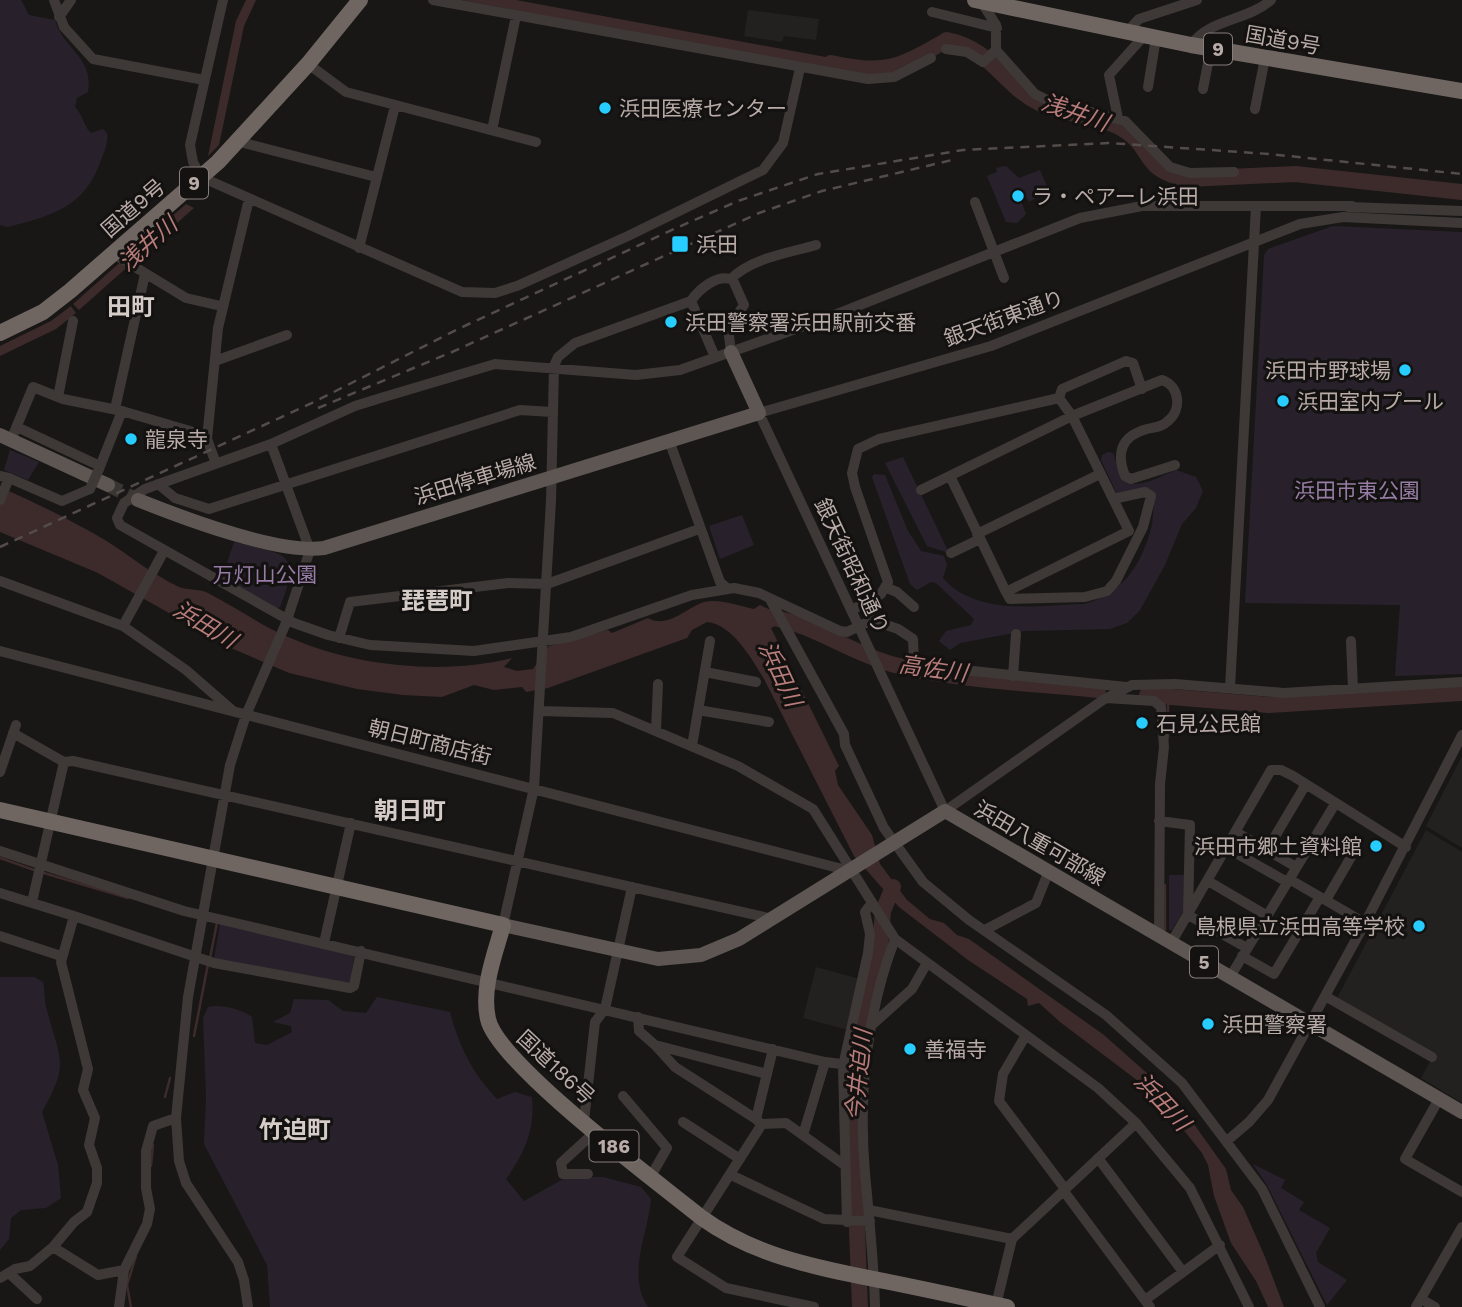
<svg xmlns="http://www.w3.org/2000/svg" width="1462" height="1307" font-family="'Work Sans','Noto Sans JP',sans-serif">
	<rect width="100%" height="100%" fill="#181716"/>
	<path fill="#22211f" d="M748,10l71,9 -3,21 -32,-4 -2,6 -38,-6z
		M1462,756v92l-36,-22z
		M1426,830l36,22v251l-41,-25 12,-22 -97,-56z
		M816,967l44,12 -12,51 -45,-12z"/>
	<path fill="#28212c" d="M0,0h21l8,15 26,5c8,29 39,37 33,72l-11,6 -2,9c8,8 9,20 16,26l12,-4 4,4c1,10 -2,17 -6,27 -16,47 -49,56 -94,67l-7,-2z
		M1006,166l13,12 21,-8 9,21 -20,11 -2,-4 -6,3 5,13 -9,9 -11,-1 -19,-46 10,-4 -1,-4z
		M1333,226l129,6v442l-67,2 5,-71 -155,-2 19,-348 4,-6z
		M10,450l29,12 -11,18 -24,-10z
		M1108,452l5,1c3,7 5,20 10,26 12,14 41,-5 53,-9l20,7 7,14 -7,17 -14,16 -17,41 -25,45 -13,13 -17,6 -85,2 -65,12 -10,7 -11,-9 7,-10 25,-6 3,-6 -38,-36 -5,-1 -14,8 -7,-6 -38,-107 2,-3 11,1 23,56 13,20 23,5 3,9 -4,13c34,39 95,27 141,26 36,-9 56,-36 66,-72 4,-11 3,-26 5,-38h-38l-16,-34 1,-5z
		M903,457l46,96 -22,-7 -42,-83z
		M742,515l12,30 -34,14 -11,-33z
		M234,542c50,13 69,8 46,65l-3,1 -55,-30z
		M1169,875h17l-1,33 -13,22h-3z
		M220,924l134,30 -3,28 -3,3 -134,-26z
		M0,977h34l9,5c2,9 1,20 4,28 13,51 23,52 -5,102l16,53 3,33 -15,10 -25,2 -10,8 -2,21 -9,11z
		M377,997l73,15c9,34 22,61 47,87l18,-7 17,5c3,33 -7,55 -26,82l18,22 41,-23 38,-1 38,10 10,12c-3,36 -25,75 -3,108h-378l-3,-42 -63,-121 2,-47 -3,-79 5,-11c14,-3 32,2 44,10l3,26 12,2 25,-13 -1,-6 -18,-4 17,-9 4,-14 34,1 15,11 23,2z
		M1253,1164l32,16 -4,8 23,14 -5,8 31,18 -14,25 2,9 29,18 -20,25 -60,-120z"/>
	<path fill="#3d2b2b" d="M246,0h10l-12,26 -25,119 -11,11 28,-135z
		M461,0h55l337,62 -2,11z
		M186,204l8,4 -115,102 -6,-6z
		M71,306l5,7 -20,16 -56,27v-10l51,-25z
		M0,487c36,16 71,33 105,53 24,15 47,34 72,46 9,5 22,2 31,7 29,15 55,34 85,46 64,28 154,36 219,19l-8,9 13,4 16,-2 16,-23 59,-16 4,3 36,-15c20,11 38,-10 56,-16 15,-4 36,4 50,7l6,-4 26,12 5,6 -8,-1 -12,6 68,138 -4,5 3,14 34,50 8,29 27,36 23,19 14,4 13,12 12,4 135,96 72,64 50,70 5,21 12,17 22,50 19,50h-16l-12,-26 -25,-38 -17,-47 -6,-31 -6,-12 -48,-60 -94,-71 -21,-19 -11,3 -1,-7 -59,-39 -69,-53 -45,-51 -90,-177c-12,-20 -32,-55 -57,-57l-15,8 -5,8 -139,50 -22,4 -4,-5 -28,3 -20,-5 -32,12 -39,-2 -46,-6 -68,-16 -58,-25 -133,-75 -98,-41z"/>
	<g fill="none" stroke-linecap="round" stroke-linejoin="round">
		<path stroke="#3d2b2b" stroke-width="2.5" d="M1168,697v41
			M0,858l37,13
			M44,873l84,25
			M1165,885v45
			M210,958l7,-35
			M194,1036l14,-72
			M165,1097l5,-19
			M151,1166l2,-21
			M131,1307l-4,-22 9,-29"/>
		<path stroke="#3d2b2b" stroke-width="16" d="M831,63c56,12 67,5 116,-23 45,9 55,44 92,63 27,14 61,11 87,28 28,19 15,39 61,48l108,-5 167,18
			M770,617c45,8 82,37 125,48 66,16 136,18 203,25
			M1147,695l122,10 193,-12
			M860,1307l-8,-205 4,-42 24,-113 3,-36 10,-24"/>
		<path stroke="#383533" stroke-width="14" stroke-dasharray="14 7" stroke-linecap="butt" d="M108,485l30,15"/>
		<path stroke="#3e3936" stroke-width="10" d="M54,0l10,27 29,32 111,21
			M223,0l-33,145 3,17 8,15 261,115 33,1 22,-7 111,-50 135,-66 20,-27 17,-75
			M433,0l435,79 26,-2 37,-19
			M981,1l15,24v25l39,44 14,7 76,20 45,46 20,6 44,-1
			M932,12l65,16
			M59,17l12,-17
			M1127,32l12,-13 58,-19
			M1191,45c18,-26 56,-24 80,-45
			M946,49l21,3 16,10 13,-12
			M308,64l38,28 190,50
			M1148,87l8,-49
			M1203,89l8,-41
			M1255,109l10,-51
			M1118,118l-9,-43 35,-39
			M492,130l24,-114
			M240,142l136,35
			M975,202l29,76
			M1348,207l114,4
			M1462,223l-119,-6 -43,7 -309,122 -232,67 186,398 158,-111 29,-15 43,-1 109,9 178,-11
			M359,248l36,-142
			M112,253l74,45 35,8
			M731,279c20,-21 58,-26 85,-34
			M704,331l26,-8
			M715,357l-24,-56c8,-12 27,-28 42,-21l11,25 -16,23 3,24
			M215,361l72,-26
			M58,397l15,-76
			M1059,398l3,-9 64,-28 7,2 9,26
			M115,409l30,-135
			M122,411l85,25
			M17,427l83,39
			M11,440l22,-53 30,12 59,12 -23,58
			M670,443l50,139 7,6
			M215,461l-8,-22 11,-111 31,-129
			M0,476l9,2 -9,22
			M9,478l53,23 28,-12
			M158,484l17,14 34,11 311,-99 32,2
			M921,490l151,-74 90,-36c18,6 20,30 6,41 -6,6 -13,6 -21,8 -26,7 -31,24 -22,47l6,3 44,-14
			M977,534l123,-60
			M951,553l29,-14
			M0,581l123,45 63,44 46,40
			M887,588l10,4 17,15
			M1006,592l4,7 75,-2 22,-6 9,-10 27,-54 8,-31 -6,-4 -32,7
			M771,601l73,133 1,11 39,83 39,54 46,38 137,95 76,68 80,106 58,118
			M852,610l29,-16 7,-12 -33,-95 -3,-14 6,-24 21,-10 180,-41 13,18 57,115 -123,61 -56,-116
			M123,626l41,-75
			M339,638l11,-36 158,-19 39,1 152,-55
			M1351,641l2,48
			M0,651l850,220
			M705,672l51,10
			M1013,676l3,-42
			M1126,687l-200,-21 -12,-3 -1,-24 -15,-10 -26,-9 -25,12 -7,-1 -81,-38 -25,-5 -42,7 -121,42 -97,14 -104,-6 -42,-10 -34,-12 -174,-98 -3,-7 7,-15 21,-14 126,-45 84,-38 29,-9 111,-33 141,11 44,-5 152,-54 248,-98 62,-12h210
			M1230,688l26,-482
			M1106,698l48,3 7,6 3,40 -4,37 -1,153
			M698,710l71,12
			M539,711l74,2 125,53 75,43 82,130 203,149 38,35 54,65 59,119
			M656,730l2,-46
			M13,733l51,29
			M692,746l18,-105
			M0,772l16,-47
			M1159,821l31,4 -2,90 59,33
			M1236,832l60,35
			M1227,848l60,34
			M1267,850l39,-66
			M0,851l184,60 641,151 41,5
			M1289,879l76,44
			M1208,881l58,34
			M0,893l74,23 -13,46 27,107 -5,21 12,28 -6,27 8,23v15l-10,29 -13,10 -21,25 -23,19 -15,3 -15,9
			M1326,900l25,-43
			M32,902l32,-140 9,-1 700,158
			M74,916l140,47 136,25 4,-2 7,-35
			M503,925l31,-137 17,-287 3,-135 4,-9 17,-14 116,-42
			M985,930l51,-27 12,-30
			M0,936l61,20
			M324,943l27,-120
			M1171,943l100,-173h10l12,6 113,71
			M1242,956l32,18 46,-77
			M1230,977l105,-173
			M1325,996l107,61
			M638,1017l1,14 16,14 112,29
			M873,1024l39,-35 15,-26
			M1026,1035l-23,39 -4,27 66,88
			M655,1045l20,22 81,52
			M623,1096l44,52 -16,28
			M1439,1099l-34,60 57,33
			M584,1121l11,-99 10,-13 27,-122
			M683,1122l57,37
			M760,1123l-4,-4 17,-70
			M803,1135l22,-73
			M1228,1140l21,-18 19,-22 97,-177 97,-188
			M1098,1158l85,114
			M588,1174h-25l-2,-11 35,-32
			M731,1175l93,44 46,2
			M1063,1190l87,117
			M869,1210l143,29
			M847,1222l-4,-156 25,-113 2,-19 -5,-22 6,-8
			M53,1247l45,28 26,-5
			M9,1273l28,26
			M1421,1299l14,8
			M1145,1300l75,-55
			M996,1305l16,-66 124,-116
			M119,1307l5,-37 23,-46 3,-15 -4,-21v-37l7,-25 23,-8
			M248,1307l-4,-27 -6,-18 -52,-79 -7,-22 -3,-43 12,-121 42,-232 16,-50 40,-92 24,-73 -39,-106
			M814,1307l-88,-19 -49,-31 85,-133 24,-1 57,41
			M875,1307c-1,-45 -6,-90 -10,-134 -7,-78 2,-162 30,-234
			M1416,1307l46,-80"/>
		<path stroke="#5d5652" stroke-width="14" d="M0,435l108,50
			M138,500c45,18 139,54 186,48l435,-135 -28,-61
			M503,925l155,34 43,-4 38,-16 206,-128 517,301"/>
		<path stroke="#6f6662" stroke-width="16" d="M975,0l216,45 271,46
			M0,333l43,-21 27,-21 148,-129 90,-98 52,-64
			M0,810l503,115c-8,29 -22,63 -15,94 9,44 172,165 214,199 50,36 107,48 167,60 46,9 92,19 138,29"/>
		<path stroke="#534c49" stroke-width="2.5" stroke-dasharray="9 7" stroke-linecap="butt" d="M318,408l134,-56 307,-139 63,-22 130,-31
			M0,547l314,-145 144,-73 216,-100 64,-28 80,-27 145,-24 146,-7 160,11 193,20"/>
		<path stroke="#3e3936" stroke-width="10" d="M90,489l9,-20"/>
	</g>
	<g fill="#27cdff" stroke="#131211" stroke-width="2.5">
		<circle cx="605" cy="108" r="7"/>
		<circle cx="1018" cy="196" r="7"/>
		<rect x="671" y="235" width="18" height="18" rx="3.5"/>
		<circle cx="671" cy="322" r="7"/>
		<circle cx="1405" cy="370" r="7"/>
		<circle cx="1283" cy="401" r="7"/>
		<circle cx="131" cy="439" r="7"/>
		<circle cx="1142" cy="723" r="7"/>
		<circle cx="1376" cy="846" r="7"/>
		<circle cx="1419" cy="926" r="7"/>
		<circle cx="1208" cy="1024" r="7"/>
		<circle cx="910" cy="1049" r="7"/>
	</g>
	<g text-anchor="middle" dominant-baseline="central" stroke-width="6" stroke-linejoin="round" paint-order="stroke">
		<g fill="#131211" stroke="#877d7a" stroke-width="2">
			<rect x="1204" y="33.5" width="28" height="31" rx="5"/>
			<rect x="180" y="167.5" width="28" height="31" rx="5"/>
			<rect x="1190" y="946.5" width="28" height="31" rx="5"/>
			<rect x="589.5" y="1130.5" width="49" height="31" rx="5"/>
		</g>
		<g font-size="19" font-weight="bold" fill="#b9aba7">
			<text x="1218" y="49">9</text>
			<text x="194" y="183">9</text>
			<text x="1204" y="962">5</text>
			<text x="614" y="1146">186</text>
		</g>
		<g font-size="21" fill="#b9aba7" stroke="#131211">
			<text transform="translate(1283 40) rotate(10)">国道9号</text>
			<text transform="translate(133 208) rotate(-41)">国道9号</text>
			<text transform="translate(1004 318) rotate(-20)">銀天街東通り</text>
			<text transform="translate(475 479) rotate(-17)">浜田停車場線</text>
			<text transform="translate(852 566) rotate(65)">銀天街昭和通り</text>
			<text transform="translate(430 742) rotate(14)">朝日町商店街</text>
			<text transform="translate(1040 843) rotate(30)">浜田八重可部線</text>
			<text transform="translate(556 1067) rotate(43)">国道186号</text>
		</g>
		<g font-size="21" fill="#b9aba7" stroke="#131211" text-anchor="start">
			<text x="619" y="108">浜田医療センター</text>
			<text x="1032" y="196">ラ・ペアーレ浜田</text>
			<text x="696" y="244">浜田</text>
			<text x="685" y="322">浜田警察署浜田駅前交番</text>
			<text x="1391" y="370" text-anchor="end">浜田市野球場</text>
			<text x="1297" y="401">浜田室内プール</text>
			<text x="145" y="439">龍泉寺</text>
			<text x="1156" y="723">石見公民館</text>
			<text x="1362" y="846" text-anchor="end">浜田市郷土資料館</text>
			<text x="1405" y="926" text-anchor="end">島根県立浜田高等学校</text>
			<text x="1222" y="1024">浜田警察署</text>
			<text x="924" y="1049">善福寺</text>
		</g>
		<g font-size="21" fill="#977ca6" stroke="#131211">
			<text x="1357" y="490">浜田市東公園</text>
			<text x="265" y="574">万灯山公園</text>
		</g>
		<g font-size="23" font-style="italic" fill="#b87c7a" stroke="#131211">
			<text transform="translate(1075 113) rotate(19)">浅井川</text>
			<text transform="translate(148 244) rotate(-41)">浅井川</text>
			<text transform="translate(205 625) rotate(31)">浜田川</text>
			<text transform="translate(933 669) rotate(8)">高佐川</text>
			<text transform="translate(780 674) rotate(65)">浜田川</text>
			<text transform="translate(859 1075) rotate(-84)">今井迫川</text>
			<text transform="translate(1162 1102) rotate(47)">浜田川</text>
		</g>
		<g font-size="24" font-weight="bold" fill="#d5ccc8" stroke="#131211">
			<text x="131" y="307">田町</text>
			<text x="437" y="601">琵琶町</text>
			<text x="410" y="811">朝日町</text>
			<text x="295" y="1130">竹迫町</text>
		</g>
	</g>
</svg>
